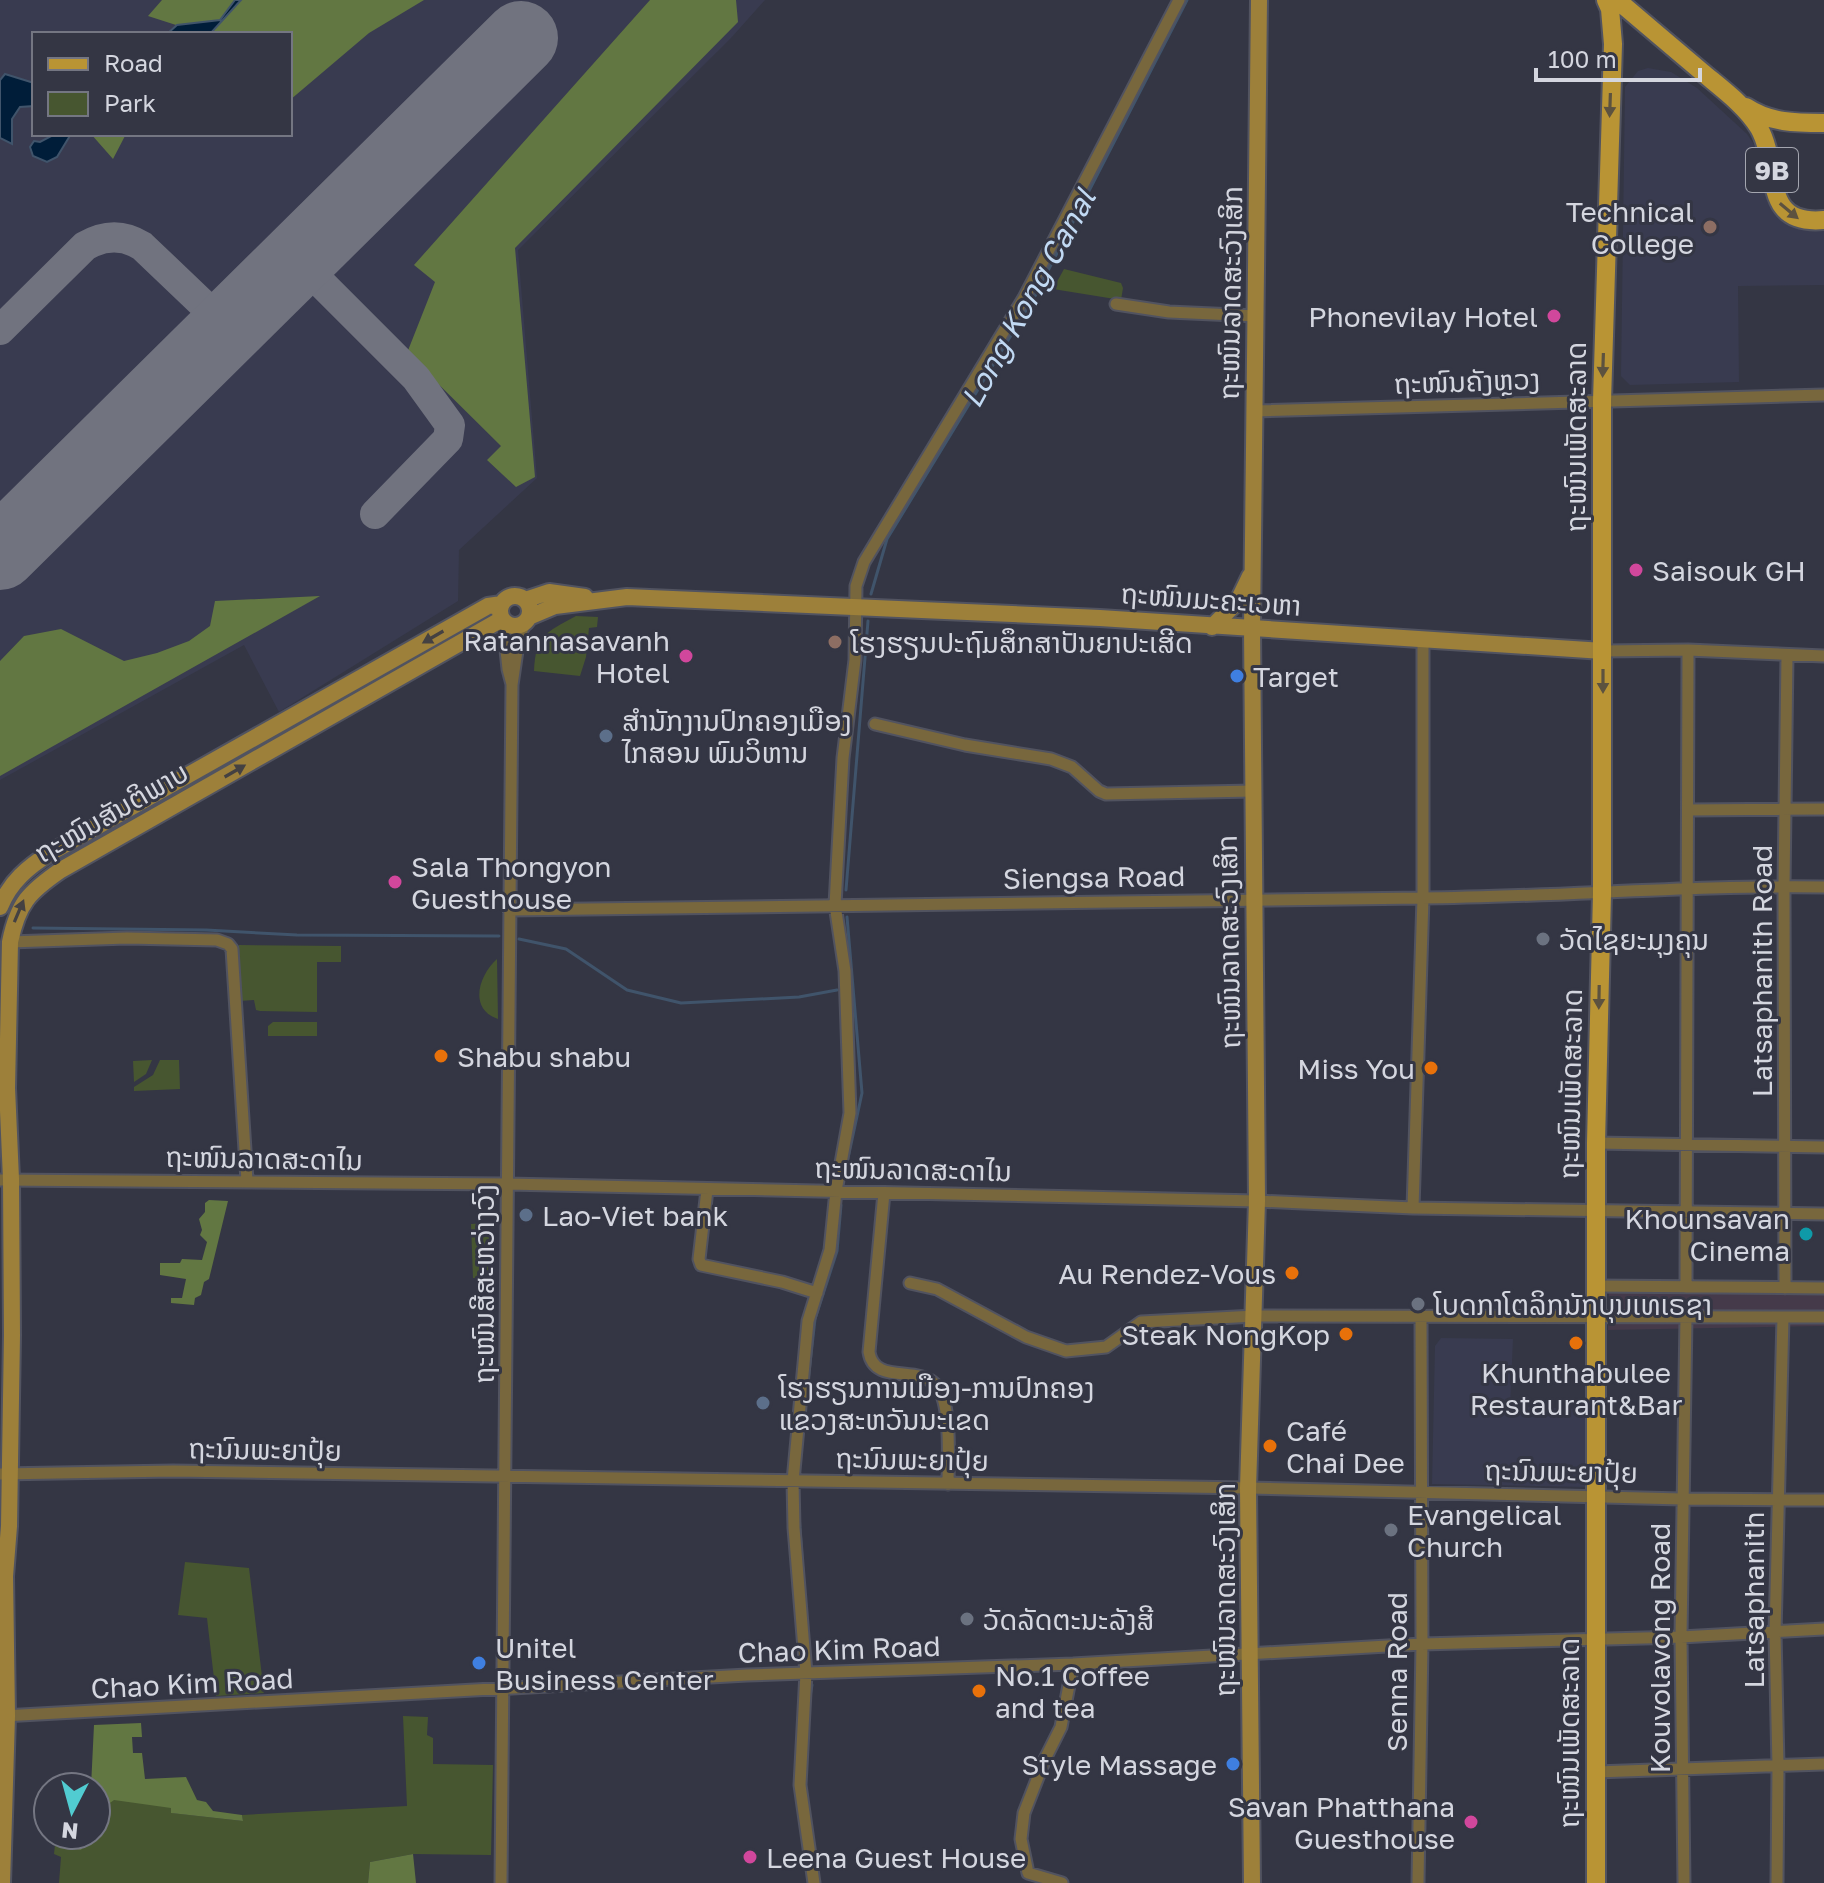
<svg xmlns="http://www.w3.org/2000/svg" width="1824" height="1883" font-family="'Golos Text','Noto Sans Lao',sans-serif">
	<rect width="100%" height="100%" fill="#343644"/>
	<path fill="#453a4a" d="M1609,1284h215v42l-216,4z"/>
	<path fill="#393b50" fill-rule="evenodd" d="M0,0h765l-34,38 -213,212 19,228 -78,72 -1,51 -179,111 -35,-67 -244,135zM34,34h256v100h-256z
		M1648,68l23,4 26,16 50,46 16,24 22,63 16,7h23v57l-86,1 1,96 -109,3 -9,-9 4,-289 13,-16z
		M1441,1338l72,1 -3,68 77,2 -1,78 -154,-3 3,-138z"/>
	<path fill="#475630" d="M1064,269l57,14 2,5 -2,12 -68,-11z
		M576,616l22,1 -1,10 -8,1 -3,29 -6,19 -46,-5c2,-36 11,-38 42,-55z
		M239,945l102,1v16h-24v50l-57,-1 -4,-1 -2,-10 -15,1 -3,-50z
		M497,959l1,60c-30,-10 -19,-44 -1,-60z
		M273,1022h44v14h-49v-10z
		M152,1060l-6,14 -12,8 -1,-21z
		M160,1060h19l1,29 -46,2v-4l19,-12z
		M491,1223l1,55h-19l-2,-54z
		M185,1562l64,6 15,125 -48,3 -9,-78 -29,-3z
		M403,1716l25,1 -1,18 6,3v26l60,1 -2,90 -78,-1 -43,8 -2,21h-309l2,-26 -7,-3 2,-19h40v-47l75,11 1,14 71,8 -1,-6 165,-9z"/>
	<path fill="#627742" d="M162,0h262l-55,33 -79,67v-66h-123l9,-9 -28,-9z
		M650,0h86l2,22 -223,226 20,229 -19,10 -29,-27 14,-14 -94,-93 28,-71 -21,-17z
		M91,134h35l-13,25z
		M320,596l-320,180v-115l24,-25 37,-7 63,32 33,-8 32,-12 21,-15 5,-25z
		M209,1200l19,1 -19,78 -5,3 -3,13 -6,3 -1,7 -23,-2v-5h11l4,-19 -26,-4v-12h20l2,-4 20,1 5,-18 -7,-7 2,-5 -3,-11 6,-7v-9z
		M141,1723l1,14h-10l1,16h9l3,26 41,-2 11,23 9,2 7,9 29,4 1,6 -72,-8v-5l-57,-8 -18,13v-26h-5l3,-62z
		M56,1835h28l1,8 -4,7 -26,-8z
		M413,1854l3,29h-48l2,-21z"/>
	<path fill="#001d39" stroke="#40546b" stroke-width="2" d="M235,0h6l-31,34h-43l10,-9 43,-5z
		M5,74l29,9v23l-14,1 -8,12v25l-12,-6v-58z
		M55,134h16l-14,23 -10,5 -14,-6 -3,-9 4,-6 6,1z"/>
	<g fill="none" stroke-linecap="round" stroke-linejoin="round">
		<path stroke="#40546b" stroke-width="3" d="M871,594l16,-55 148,-243 152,-296
			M846,890l22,-269
			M33,928l173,2 91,5 202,1
			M519,939l47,10 61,41 54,13 118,-6 38,-7
			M844,1177l18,-84 -15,-176
			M804,1417l11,-98 22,-68 4,-46
			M799,1514l5,73
			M810,1697l2,-12"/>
		<path stroke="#71737f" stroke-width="30" d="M297,259l119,119 34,47 -2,14 -73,75
			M0,330l85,-84c19,-11 38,-12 57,0l86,82"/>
		<path stroke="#71737f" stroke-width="74" d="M0,553l521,-515"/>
		<defs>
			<path id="street" d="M1116,304l53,8 88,4
				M1255,411l569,-16
				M503,622l5,47 4,15
				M1603,651l85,-1 136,6
				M875,724l90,21 86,14 21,8 27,24 7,3 147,-3
				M1688,810l136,-1
				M509,910c304,-4 608,-8 912,-12 135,-1 269,-13 403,-11
				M10,942l117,-4 90,2 11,4 4,5 15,232
				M1596,1143l228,4
				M0,1180l507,4 750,17 156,7 411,6
				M707,1190l-8,69 2,6 81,17 35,11
				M884,1193l-15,159c5,33 48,13 67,33 16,17 12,76 12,99
				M1413,1208l10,-310v-260
				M910,1283l27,6 89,48 40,14 40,-4 35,-25 114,-6 569,1
				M1596,1286l228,2
				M1686,1287l2,-637
				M1785,1288l-1,-402 3,-231
				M0,1474l173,-3 1075,17 434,11 142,1
				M3,1716l744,-41 326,-11 349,-20 259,-7 143,-8
				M1596,1772l228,-8
				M501,1883l11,-1198 7,-48 7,-16
				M814,1883l-14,-98 6,-112 -12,-145 -1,-47 15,-160 22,-71 6,-59 14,-78 -5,-142 -10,-66 8,-147 12,-98 1,-74 8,-24 160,-264 155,-298
				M1062,1883l-34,-10 -7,-34 3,-26 21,-54 16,-32 12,-63
				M1418,1883l4,-239 -1,-328
				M1684,1883l-3,-246 5,-320
				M1777,1883l1,-117 -3,-133 8,-316"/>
			<path id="secondary" d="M500 611a15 15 0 1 1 30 0a15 15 0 1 1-30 0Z
				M525,600l24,-8 36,5
				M529,617l26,-11 72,-9 473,21 503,33
				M1212,627l26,-26 12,-25
				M0,907c10,-25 28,-40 50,-54l415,-234 23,-13 14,-2
				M2,1883l5,-167 -2,-140 4,-50 3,-191 -1,-156 -4,-91 3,-146c8,-39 19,-50 51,-72l441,-251
				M1252,1883l-4,-395 9,-287 -5,-572 7,-629"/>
			<path id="primary" d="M1617,0c28,24 57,48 85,72 19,16 44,34 57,56 22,39 0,98 65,92
				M1746,107c24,16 50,16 78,16
				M1596,1883v-740l6,-249v-493l11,-357 -3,-35 -4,-9"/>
		</defs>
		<use href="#street" stroke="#515360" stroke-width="15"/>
		<use href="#secondary" stroke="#515360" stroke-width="20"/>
		<use href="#primary" stroke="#515360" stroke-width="22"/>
		<use href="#street" stroke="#78673d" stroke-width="11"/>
		<use href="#secondary" stroke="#9d803a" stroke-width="16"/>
		<use href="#primary" stroke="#b99434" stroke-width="18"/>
	</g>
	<defs><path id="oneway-solid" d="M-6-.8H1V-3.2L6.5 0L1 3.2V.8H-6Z" transform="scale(2)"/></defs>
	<g fill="#5c523f">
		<use href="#oneway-solid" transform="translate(1610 105) rotate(92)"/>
		<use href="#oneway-solid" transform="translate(1789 211) rotate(40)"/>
		<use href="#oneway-solid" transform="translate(1603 365) rotate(92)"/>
		<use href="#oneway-solid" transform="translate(1603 681) rotate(90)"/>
		<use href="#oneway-solid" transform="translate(1599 997) rotate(91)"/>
	</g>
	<g fill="#444142">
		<use href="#oneway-solid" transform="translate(433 637) rotate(150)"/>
		<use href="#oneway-solid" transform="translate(235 771) rotate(-30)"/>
		<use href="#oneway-solid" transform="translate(19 911) rotate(-67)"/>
	</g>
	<g fill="#8d6e63" stroke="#343644" stroke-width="3">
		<circle cx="1710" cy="227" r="8"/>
		<circle cx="835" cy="642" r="8"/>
	</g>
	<g fill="#d1479c" stroke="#343644" stroke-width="3">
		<circle cx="1554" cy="316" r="8"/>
		<circle cx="1636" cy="570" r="8"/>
		<circle cx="686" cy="656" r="8"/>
		<circle cx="395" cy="882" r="8"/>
		<circle cx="1471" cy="1822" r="8"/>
		<circle cx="750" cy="1857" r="8"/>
	</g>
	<g fill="#3f7fe0" stroke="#343644" stroke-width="3">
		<circle cx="1237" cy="676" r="8"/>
		<circle cx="479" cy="1663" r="8"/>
		<circle cx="1233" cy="1764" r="8"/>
	</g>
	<g fill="#5c6f8a" stroke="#343644" stroke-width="3">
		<circle cx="606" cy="736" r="8"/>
		<circle cx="526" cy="1215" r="8"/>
		<circle cx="763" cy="1403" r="8"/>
	</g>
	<g fill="#6b7280" stroke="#343644" stroke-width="3">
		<circle cx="1543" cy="939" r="8"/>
		<circle cx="1418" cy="1304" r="8"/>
		<circle cx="1391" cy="1530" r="8"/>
		<circle cx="967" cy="1619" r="8"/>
	</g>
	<g fill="#e8710a" stroke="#343644" stroke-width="3">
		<circle cx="441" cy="1056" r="8"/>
		<circle cx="1431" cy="1068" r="8"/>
		<circle cx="1292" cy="1273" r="8"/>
		<circle cx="1346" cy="1334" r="8"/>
		<circle cx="1576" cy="1343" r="8"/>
		<circle cx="1270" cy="1446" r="8"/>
		<circle cx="979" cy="1691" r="8"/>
	</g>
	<circle fill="#0f9aa8" stroke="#343644" stroke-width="3" cx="1806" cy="1234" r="8"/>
	<g text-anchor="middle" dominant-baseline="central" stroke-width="6" stroke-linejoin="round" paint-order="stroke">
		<rect fill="#343644" stroke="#a4a6b0" stroke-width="2" x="1746" y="148" width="52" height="44" rx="6"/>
		<g font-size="26" font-weight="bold" fill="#d4d6df">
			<text x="1772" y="170">9B</text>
		</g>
		<g font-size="28" fill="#d4d6df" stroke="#343644" text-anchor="start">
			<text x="1694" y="211" text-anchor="end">Technical<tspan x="1694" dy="32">College</tspan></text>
			<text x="1538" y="316" text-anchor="end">Phonevilay Hotel</text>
			<text x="1652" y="570">Saisouk GH</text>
			<text x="670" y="640" text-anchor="end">Ratannasavanh<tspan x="670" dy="32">Hotel</tspan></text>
			<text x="851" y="642">ໂຮງຮຽນປະຖົມສຶກສາປັນຍາປະເສີດ</text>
			<text x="1253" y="676">Target</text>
			<text x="622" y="720">ສຳນັກງານປົກຄອງເມືອງ<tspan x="622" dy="32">ໄກສອນ ພົມວິຫານ</tspan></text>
			<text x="411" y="866">Sala Thongyon<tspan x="411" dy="32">Guesthouse</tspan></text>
			<text x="1559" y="939">ວັດໄຊຍະມຸງຄຸນ</text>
			<text x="457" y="1056">Shabu shabu</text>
			<text x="1415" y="1068" text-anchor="end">Miss You</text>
			<text x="542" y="1215">Lao-Viet bank</text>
			<text x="1790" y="1218" text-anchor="end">Khounsavan<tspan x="1790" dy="32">Cinema</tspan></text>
			<text x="1276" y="1273" text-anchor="end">Au Rendez-Vous</text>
			<text x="1434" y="1304">ໂບດກາໂຕລິກນັກບຸນເທເຣຊາ</text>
			<text x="1330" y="1334" text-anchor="end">Steak NongKop</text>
			<text x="1576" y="1372" text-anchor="middle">Khunthabulee<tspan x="1576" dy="32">Restaurant&amp;Bar</tspan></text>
			<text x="779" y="1387">ໂຮງຮຽນການເມືອງ-ການປົກຄອງ<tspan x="779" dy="32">ແຂວງສະຫວັນນະເຂດ</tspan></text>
			<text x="1286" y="1430">Café<tspan x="1286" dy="32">Chai Dee</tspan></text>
			<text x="1407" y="1514">Evangelical<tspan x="1407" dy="32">Church</tspan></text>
			<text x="983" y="1619">ວັດລັດຕະນະລັງສີ</text>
			<text x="495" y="1647">Unitel<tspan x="495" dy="32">Business Center</tspan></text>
			<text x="995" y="1675">No.1 Coffee<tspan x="995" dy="32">and tea</tspan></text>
			<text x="1217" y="1764" text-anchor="end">Style Massage</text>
			<text x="1455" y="1806" text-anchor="end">Savan Phatthana<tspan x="1455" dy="32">Guesthouse</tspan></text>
			<text x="766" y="1857">Leena Guest House</text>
		</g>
		<g font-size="28" fill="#d4d6df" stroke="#343644">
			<text transform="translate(1230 293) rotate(-89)">ຖະໜົນລາດສະວົງເສິກ</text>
			<text transform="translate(1467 381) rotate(-2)">ຖະໜົນຄັງຫຼວງ</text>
			<text transform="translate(1575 437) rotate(-90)">ຖະໜົນເພັດສະລາດ</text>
			<text transform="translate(1211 599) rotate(4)">ຖະໜົນມະຄະເວຫາ</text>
			<text transform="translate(111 812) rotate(-30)">ຖະໜົນສັນຕິພາບ</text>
			<text transform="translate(1094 877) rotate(-1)">Siengsa Road</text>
			<text transform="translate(1228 942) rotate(-91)">ຖະໜົນລາດສະວົງເສິກ</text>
			<text transform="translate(1761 971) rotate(-90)">Latsaphanith Road</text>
			<text transform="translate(1570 1084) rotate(-89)">ຖະໜົນເພັດສະລາດ</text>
			<text transform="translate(264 1158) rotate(1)">ຖະໜົນລາດສະດາໄນ</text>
			<text transform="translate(913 1169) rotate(1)">ຖະໜົນລາດສະດາໄນ</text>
			<text transform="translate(483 1284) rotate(-90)">ຖະໜົນສີສະຫວ່າງວົງ</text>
			<text transform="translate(265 1449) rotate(1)">ຖະນົນພະຍາປຸ້ຍ</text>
			<text transform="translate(912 1459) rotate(1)">ຖະນົນພະຍາປຸ້ຍ</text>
			<text transform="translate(1561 1471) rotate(1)">ຖະນົນພະຍາປຸ້ຍ</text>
			<text transform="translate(1224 1590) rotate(-90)">ຖະໜົນລາດສະວົງເສິກ</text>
			<text transform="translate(1753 1600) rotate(-90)">Latsaphanith</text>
			<text transform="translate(1659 1648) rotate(-90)">Kouvolavong Road</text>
			<text transform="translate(839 1649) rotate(-2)">Chao Kim Road</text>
			<text transform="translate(1396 1672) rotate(-90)">Senna Road</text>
			<text transform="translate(192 1683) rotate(-3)">Chao Kim Road</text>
			<text transform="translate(1568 1733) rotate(-90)">ຖະໜົນເພັດສະລາດ</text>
		</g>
		<g font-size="30" font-style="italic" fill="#c1d9f3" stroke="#343644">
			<text transform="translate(1028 298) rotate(-61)">Long Kong Canal</text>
		</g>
	</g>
	<rect x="32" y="32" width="260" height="104" fill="#343644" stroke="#747682" stroke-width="2"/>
	<rect x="48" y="58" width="40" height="12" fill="#b99434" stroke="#747682" stroke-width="2"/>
	<text x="104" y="72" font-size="24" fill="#d4d6df">Road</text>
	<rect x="48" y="92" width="40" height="24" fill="#475630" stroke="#747682" stroke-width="2"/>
	<text x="104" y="112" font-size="24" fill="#d4d6df">Park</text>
	<g transform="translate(72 1811) rotate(186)"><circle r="38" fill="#343644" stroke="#747682" stroke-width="2"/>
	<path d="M0-6L14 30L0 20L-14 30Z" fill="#51ccd1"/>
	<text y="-12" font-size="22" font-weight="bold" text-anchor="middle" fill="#d4d6df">N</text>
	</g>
	<path d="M1536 68v12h164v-12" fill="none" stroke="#d4d6df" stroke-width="4"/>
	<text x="1548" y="68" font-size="24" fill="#d4d6df" stroke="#343644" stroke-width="6" paint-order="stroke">100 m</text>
</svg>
